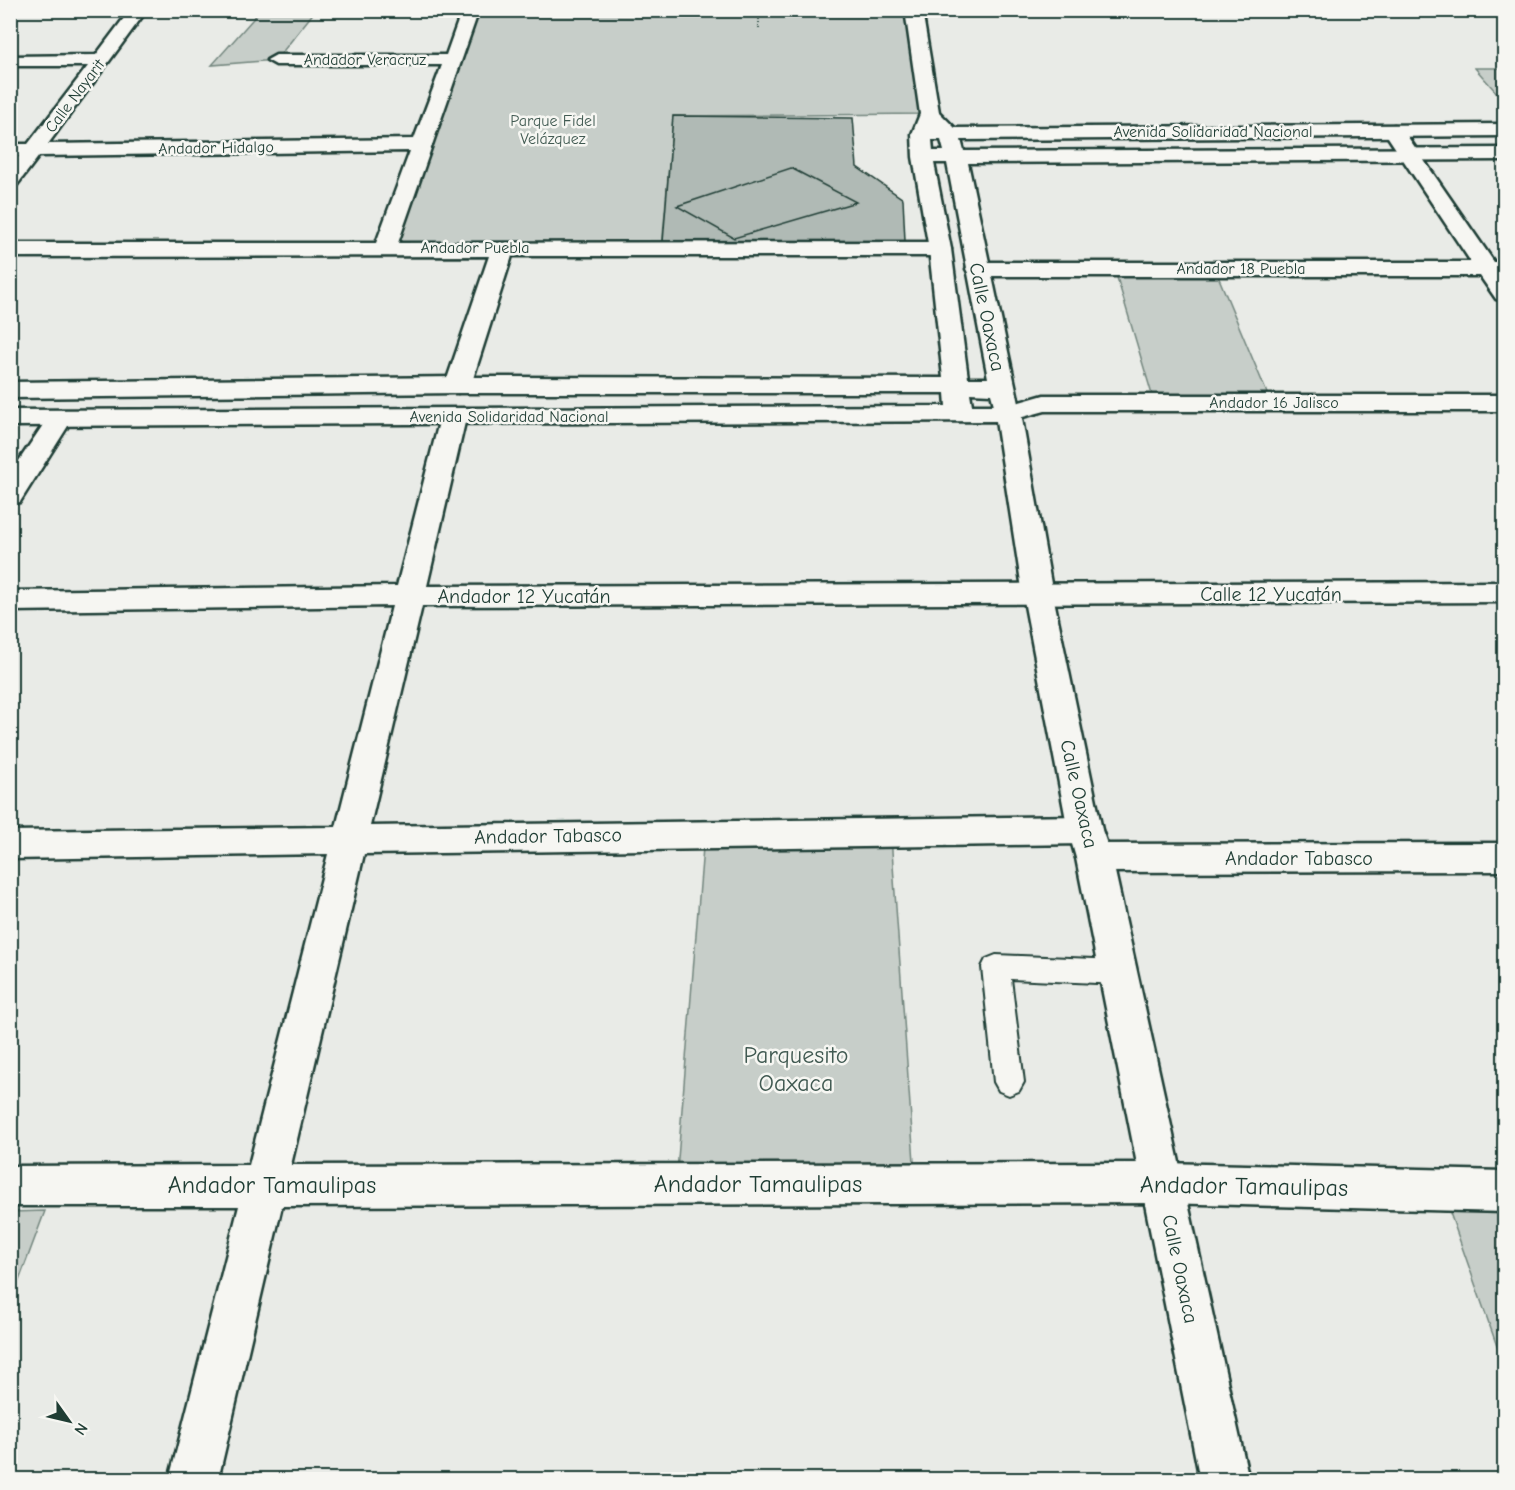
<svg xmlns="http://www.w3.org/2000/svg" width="1515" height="1490" font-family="'Comic Neue',sans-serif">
	<rect width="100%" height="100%" fill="#e9ebe7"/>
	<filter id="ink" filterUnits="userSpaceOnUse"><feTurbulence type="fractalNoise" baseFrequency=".0167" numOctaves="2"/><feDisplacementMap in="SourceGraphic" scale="12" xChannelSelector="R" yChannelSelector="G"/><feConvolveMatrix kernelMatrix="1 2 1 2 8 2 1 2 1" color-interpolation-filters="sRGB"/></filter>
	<g filter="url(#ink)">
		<path fill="#c7cec9" stroke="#73867e" stroke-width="1.5" d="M260,11h55l-39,49 -64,5z
			M471,11h442l17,103 -257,2 -11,132h-277z
			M1475,68h29v33z
			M1116,274l102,2 51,122h-116z
			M704,835l187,2 24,339 -239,8z
			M1449,1210l55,3v153z
			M45,1211l-34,91v-90z"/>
		<path fill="#b0bab5" stroke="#1f3d34" stroke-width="1.5" d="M673,116l180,2 4,49 46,32 2,42 -242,1z
			M791,168l65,34 -122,36 -57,-32z"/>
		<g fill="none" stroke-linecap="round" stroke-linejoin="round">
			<defs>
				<path id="lane" d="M996,955l122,5 10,4 4,8 -4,8 -10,4 -107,-5 13,103 -5,9 -10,4 -10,-4 -5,-9 -12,-115 4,-8z"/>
				<path id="street" d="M130,10h17l-99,134 366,-5 28,-74h-166l-9,-5 9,-5h170l16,-45h17l-81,233 542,-1 8,2 3,5 -3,5 -8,2h-428l-41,129 -4,5 -9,3 -9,-3 -4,-5 44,-129 -479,1v-14h366l34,-92 -371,5 -22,29 -7,2v-21l9,-10h-9v-12h18l60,-78h-78v-10l86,-1z
					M1394,125l7,2 93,135h10v39l-8,-2 -16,-23h-503l-8,-2 -3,-5 3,-5 8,-2h494l-87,-131z
					M1044,395h460v16h-459l-37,10 -9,-3 -4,-5 4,-5z
					M60,410l9,3 4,5 -53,84 -10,2v-30l41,-61z
					M453,410l9,3 4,5 -39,168 1077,-4v20l-1082,4 -52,220 715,-10 12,4 5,10 -5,10 -12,4 -721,10 -73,311 871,-2 342,8v41l-342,-9 -880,3 -64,274h-49l70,-274h-229v-40l239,-1 79,-311 -318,5v-28l326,-4 56,-221 -382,5v-20l387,-5 43,-168 4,-5z
					M1504,843v28l-410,1 -13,-4 -5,-10 5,-10 13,-4z"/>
				<path id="secondary" d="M905,10h17l17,102 16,16 549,-4v12l-543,4 3,11 540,-3v12l-536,3 53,250 32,182 49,235 10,28 137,622h-49l-124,-622 -8,-28 -45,-235 -27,-174 -986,5v-16l936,-4 -1,-13h-487l-448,5v-16l448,-5 485,1 -14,-129 -16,-92 -1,-23 8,-20zM932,140h9l3,11h-11zM934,163h13l41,215h-20l-17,-129zM970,393l21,1 3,11h-22z"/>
			</defs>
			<use href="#lane" stroke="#1f3d34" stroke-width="4"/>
			<use href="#street" stroke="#1f3d34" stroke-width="5"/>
			<use href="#secondary" stroke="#1f3d34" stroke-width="5"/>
			<path stroke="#1f3d34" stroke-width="2" stroke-dasharray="1 2" stroke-linecap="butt" d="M759,10v19"/>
			<use href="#lane" fill="#f6f6f2" fill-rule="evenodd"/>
			<use href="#street" fill="#f6f6f2" fill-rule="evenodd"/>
			<use href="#secondary" fill="#f6f6f2" fill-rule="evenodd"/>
		</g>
	</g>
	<g text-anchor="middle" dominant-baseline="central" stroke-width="5" stroke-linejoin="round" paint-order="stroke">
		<g font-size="16" fill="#1f3d34" stroke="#f6f6f2">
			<text x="365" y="60">Andador Veracruz</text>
			<text transform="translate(75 96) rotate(-53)">Calle Nayarit</text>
			<text x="1213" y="132">Avenida Solidaridad Nacional</text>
			<text transform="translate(216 148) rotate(-1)">Andador Hidalgo</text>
			<text x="475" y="248">Andador Puebla</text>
			<text x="1241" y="269">Andador 18 Puebla</text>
			<text x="1274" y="403">Andador 16 Jalisco</text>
			<text x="509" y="417">Avenida Solidaridad Nacional</text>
		</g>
		<g font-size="16" fill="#415a52" stroke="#f6f6f2">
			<text x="553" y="121">Parque Fidel<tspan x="553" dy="18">Velázquez</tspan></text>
		</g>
		<g font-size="20" fill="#1f3d34" stroke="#f6f6f2">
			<text transform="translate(987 317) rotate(78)">Calle Oaxaca</text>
			<text x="1271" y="594">Calle 12 Yucatán</text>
			<text x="524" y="596">Andador 12 Yucatán</text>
			<text transform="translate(1079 794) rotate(77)">Calle Oaxaca</text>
			<text transform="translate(548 836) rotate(-1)">Andador Tabasco</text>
			<text x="1299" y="858">Andador Tabasco</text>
			<text transform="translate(1180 1269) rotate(78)">Calle Oaxaca</text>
		</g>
		<g font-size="24" fill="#415a52" stroke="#f6f6f2">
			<text x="796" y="1055">Parquesito<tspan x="796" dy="28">Oaxaca</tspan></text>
		</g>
		<g font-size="24" fill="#1f3d34" stroke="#f6f6f2">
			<text x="758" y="1184">Andador Tamaulipas</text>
			<text x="272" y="1185">Andador Tamaulipas</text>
			<text transform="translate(1244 1186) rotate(1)">Andador Tamaulipas</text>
		</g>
	</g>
	<rect width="1515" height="1490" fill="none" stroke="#f6f6f2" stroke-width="36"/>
	<rect x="18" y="18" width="1479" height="1454" fill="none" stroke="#1f3d34" stroke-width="2" filter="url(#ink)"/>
	<g transform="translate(69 1421) rotate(124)" stroke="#f6f6f2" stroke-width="4.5" paint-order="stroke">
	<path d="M0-4.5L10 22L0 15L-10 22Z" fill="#1f3d34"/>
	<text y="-9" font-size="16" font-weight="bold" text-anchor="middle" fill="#1f3d34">N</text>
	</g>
</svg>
